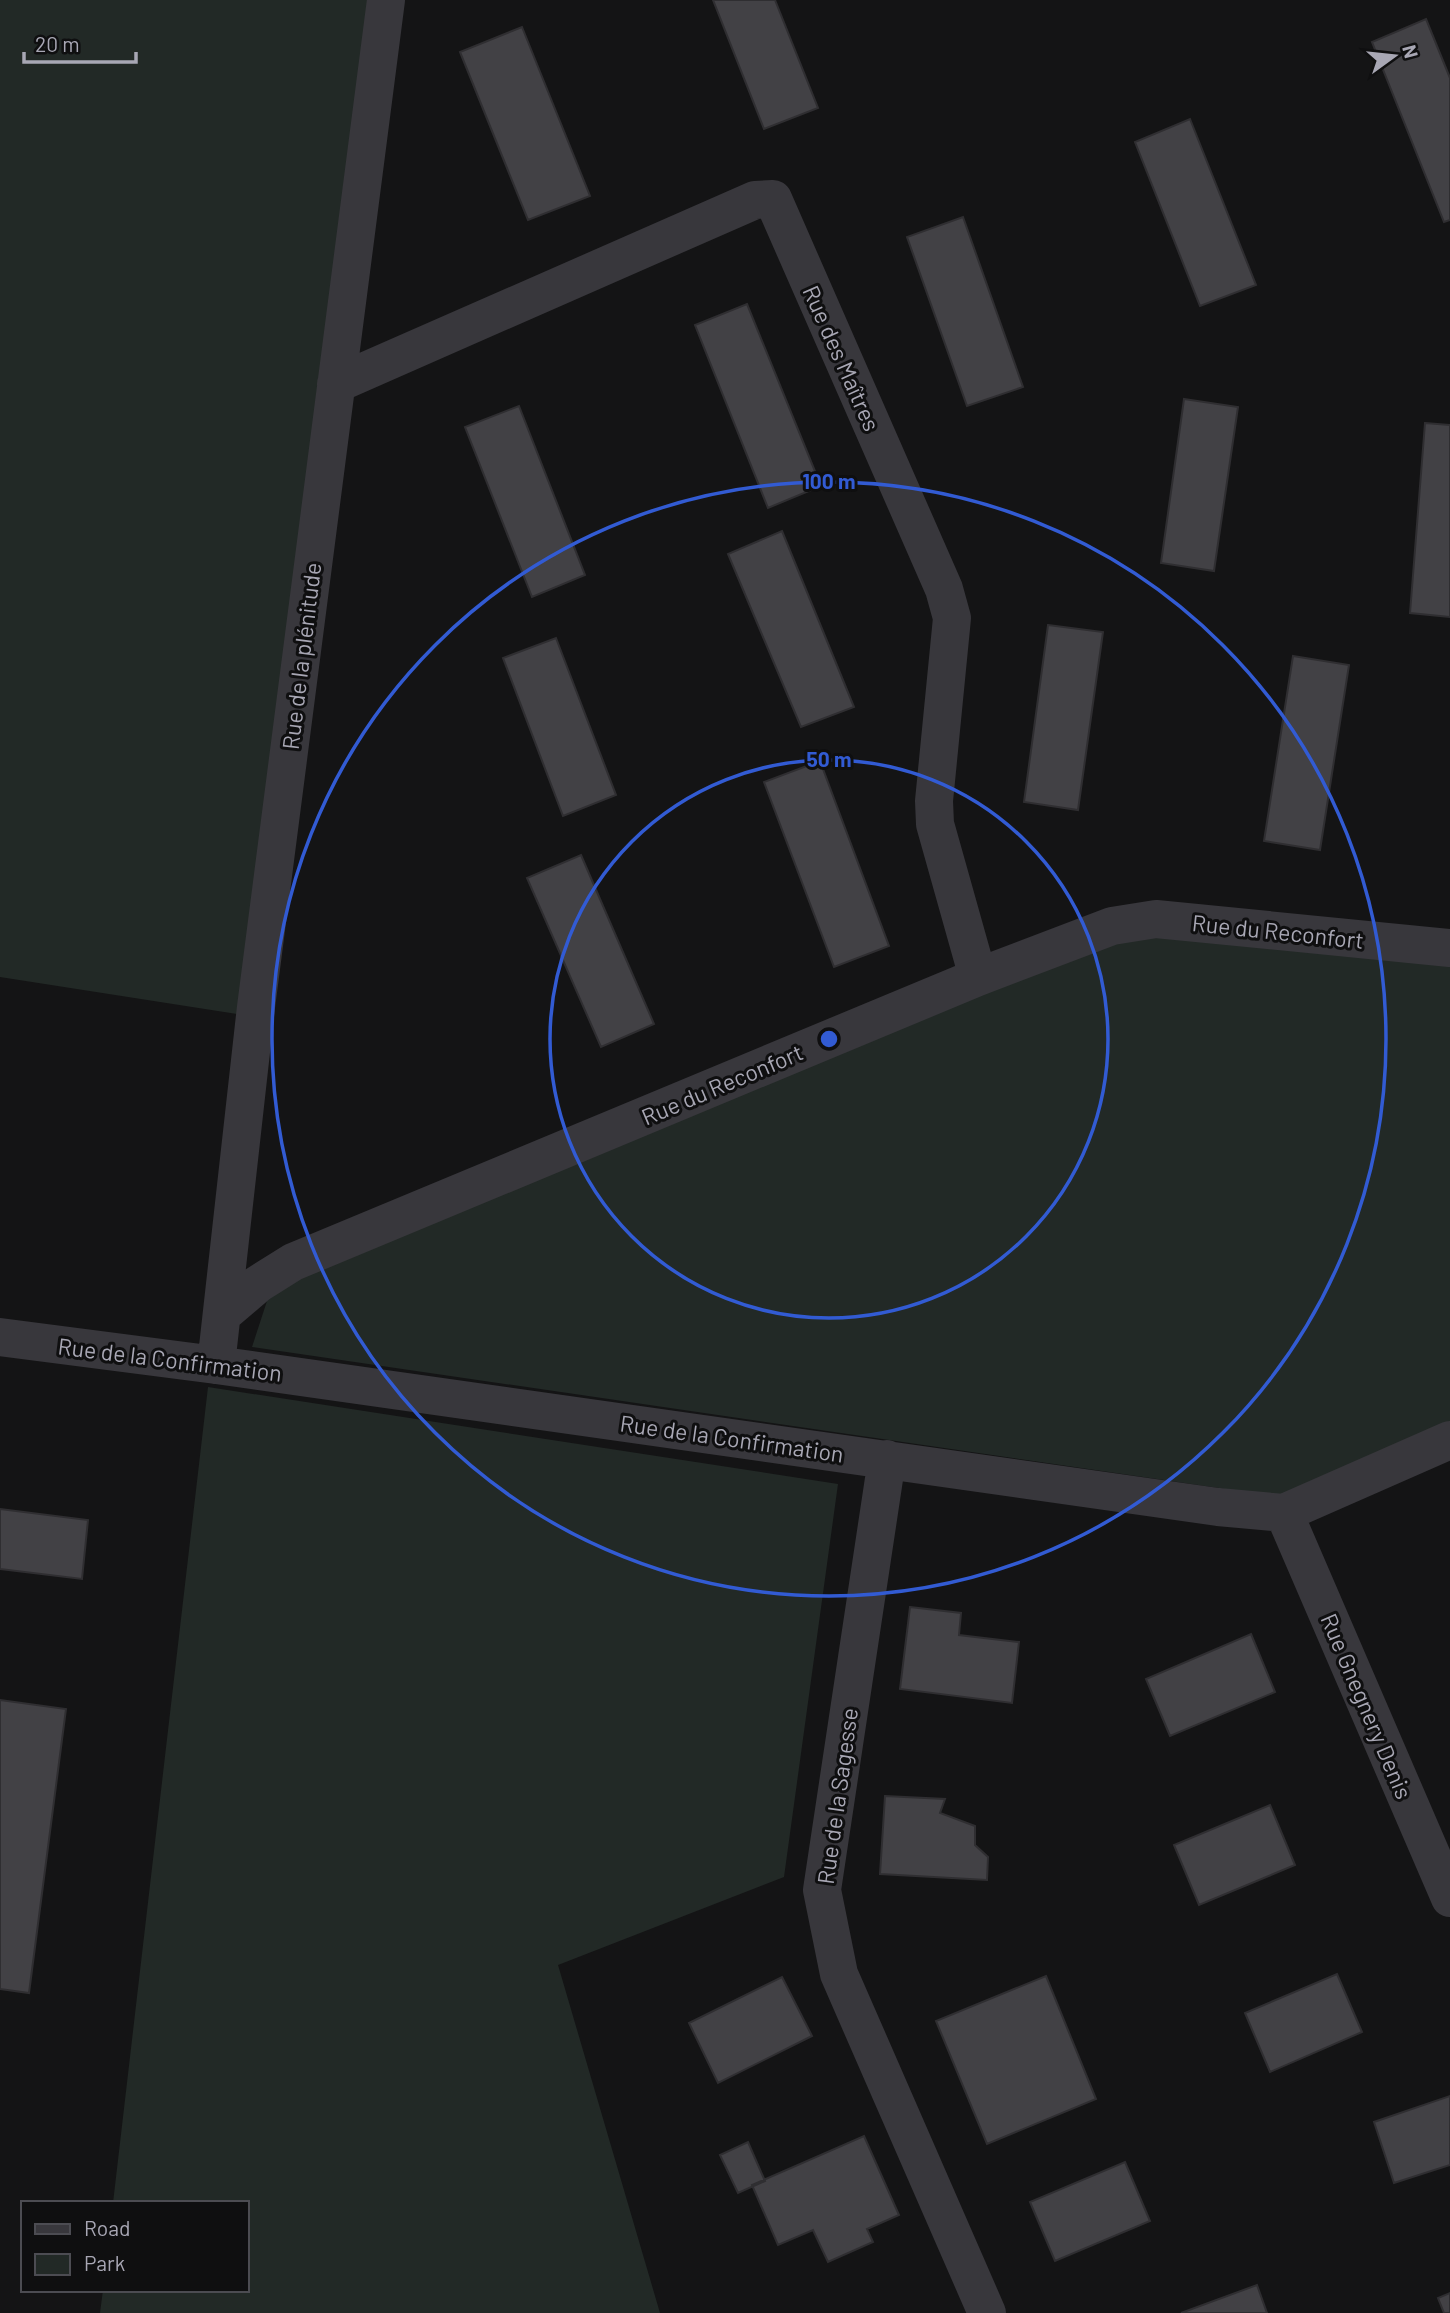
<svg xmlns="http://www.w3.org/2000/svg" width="1450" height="2313" font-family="Barlow,sans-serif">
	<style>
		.green { fill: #222926 }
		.building { fill: #424145; stroke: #2f2e31; stroke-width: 2 }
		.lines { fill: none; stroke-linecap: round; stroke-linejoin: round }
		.minor { stroke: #38373c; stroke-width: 38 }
		.ring { fill: none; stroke: #325bd3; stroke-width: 3.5 }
		.labels { text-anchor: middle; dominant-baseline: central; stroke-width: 6; stroke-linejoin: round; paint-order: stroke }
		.street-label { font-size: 23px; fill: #a8a7b4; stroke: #0f0f10 }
		.centre { fill: #325bd3; stroke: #0f0f10; stroke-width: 3.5 }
		.ring-label { font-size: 21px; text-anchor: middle; font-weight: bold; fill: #325bd3; stroke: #0f0f10; stroke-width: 6; stroke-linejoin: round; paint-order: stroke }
	</style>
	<rect width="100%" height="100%" fill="#141415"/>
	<!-- green -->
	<path class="green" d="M0,0H377L237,1014L0,977Z
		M1141,921L1450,949V1421L1280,1497L252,1347L267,1301L299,1275Z
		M208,1387L838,1484L784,1877L558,1965L660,2313H100L103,2290H247V2203H113Z"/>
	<!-- building -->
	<path class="building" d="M713,0H775L818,108L764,129Z
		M1426,19L1450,78V220L1444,222L1372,42Z
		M522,27L590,196L528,220L460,52Z
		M1190,119L1256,285L1200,306L1135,142Z
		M963,217L1023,387L967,406L907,237Z
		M747,304L821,486L768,508L695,325Z
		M1184,399L1238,407L1214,571L1161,563Z
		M519,406L585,575L532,597L465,427Z
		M1425,423L1450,425V617L1410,613Z
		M782,531L854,707L801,727L728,554Z
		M1048,625L1103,632L1078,810L1024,802Z
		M556,638L616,795L563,816L503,658Z
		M1293,656L1349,665L1320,850L1264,841Z
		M820,761L889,946L834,967L764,782Z
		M581,855L654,1024L601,1047L527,878Z
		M0,1509L88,1520L82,1579L0,1569Z
		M910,1607L961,1613L959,1635L1019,1642L1012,1703L900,1689Z
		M1251,1634L1275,1692L1170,1736L1146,1679Z
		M0,1700L66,1709L29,1993L0,1989Z
		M885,1796L945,1799L940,1813L975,1826V1845L988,1857L987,1880L880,1874Z
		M1270,1805L1295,1865L1199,1905L1174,1845Z
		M1337,1974L1362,2032L1270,2072L1245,2013Z
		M1046,1976L1096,2099L987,2144L936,2021Z
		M782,1977L812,2036L718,2083L689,2023Z
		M1450,2096V2165L1394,2183L1374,2122Z
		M864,2136L899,2215L867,2229L873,2242L828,2262L813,2230L778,2245L752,2185Z
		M748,2142L765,2181L738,2193L720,2155Z
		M1125,2162L1150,2221L1055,2261L1030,2202Z
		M1257,2285L1267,2313H1181Z
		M1450,2293V2313H1444L1438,2298Z"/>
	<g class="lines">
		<!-- minor -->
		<path class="minor" d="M336,384L755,200L773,199L944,589L952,618L934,801L935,824L978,977
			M224,1313L258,1284L293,1262L978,977L1112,926L1156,919L1450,948
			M0,1337L216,1365L1218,1507L1284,1513L1450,1440
			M216,1365L256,1007L386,0
			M887,1459L822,1890L839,1974L987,2313
			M1284,1513L1450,1898"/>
	</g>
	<!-- distance rings -->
	<g class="ring">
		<circle cx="829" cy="1039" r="279"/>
		<circle cx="829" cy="1039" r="557"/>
	</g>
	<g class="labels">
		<!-- street labels -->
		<g class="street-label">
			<text transform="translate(842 358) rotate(66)">Rue des Maîtres</text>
			<text transform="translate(301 656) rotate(-83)">Rue de la plénitude</text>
			<text transform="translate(1278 931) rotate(6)">Rue du Reconfort</text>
			<text transform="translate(722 1084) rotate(-23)">Rue du Reconfort</text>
			<text transform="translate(170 1359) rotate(7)">Rue de la Confirmation</text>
			<text transform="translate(732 1438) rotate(8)">Rue de la Confirmation</text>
			<text transform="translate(1367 1706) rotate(67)">Rue Gnegnery Denis</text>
			<text transform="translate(837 1796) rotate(-82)">Rue de la Sagesse</text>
		</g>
	</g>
	<circle cx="829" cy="1039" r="10" class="centre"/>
	<g class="ring-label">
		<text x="829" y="489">100 m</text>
		<text x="829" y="767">50 m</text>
	</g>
	<!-- legend -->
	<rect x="21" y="2201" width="228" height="91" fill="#0f0f10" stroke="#4c4c52" stroke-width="2"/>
	<rect x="35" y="2224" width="35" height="10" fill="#38373c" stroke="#4c4c52" stroke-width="2"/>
	<text x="84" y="2236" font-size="21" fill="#a8a7b4">Road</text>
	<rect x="35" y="2254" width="35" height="21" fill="#222926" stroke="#4c4c52" stroke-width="2"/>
	<text x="84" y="2271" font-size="21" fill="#a8a7b4">Park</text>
	<!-- north arrow -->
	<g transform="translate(1394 56) rotate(75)" stroke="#0f0f10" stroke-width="5" paint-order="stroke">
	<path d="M0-5L12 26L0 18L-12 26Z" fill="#a8a7b4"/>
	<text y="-10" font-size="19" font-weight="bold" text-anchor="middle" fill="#a8a7b4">N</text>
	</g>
	<!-- scale -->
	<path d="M24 52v10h112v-10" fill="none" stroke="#a8a7b4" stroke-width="3.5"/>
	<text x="35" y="52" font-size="21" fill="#a8a7b4" stroke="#0f0f10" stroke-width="5" paint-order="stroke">20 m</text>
</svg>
